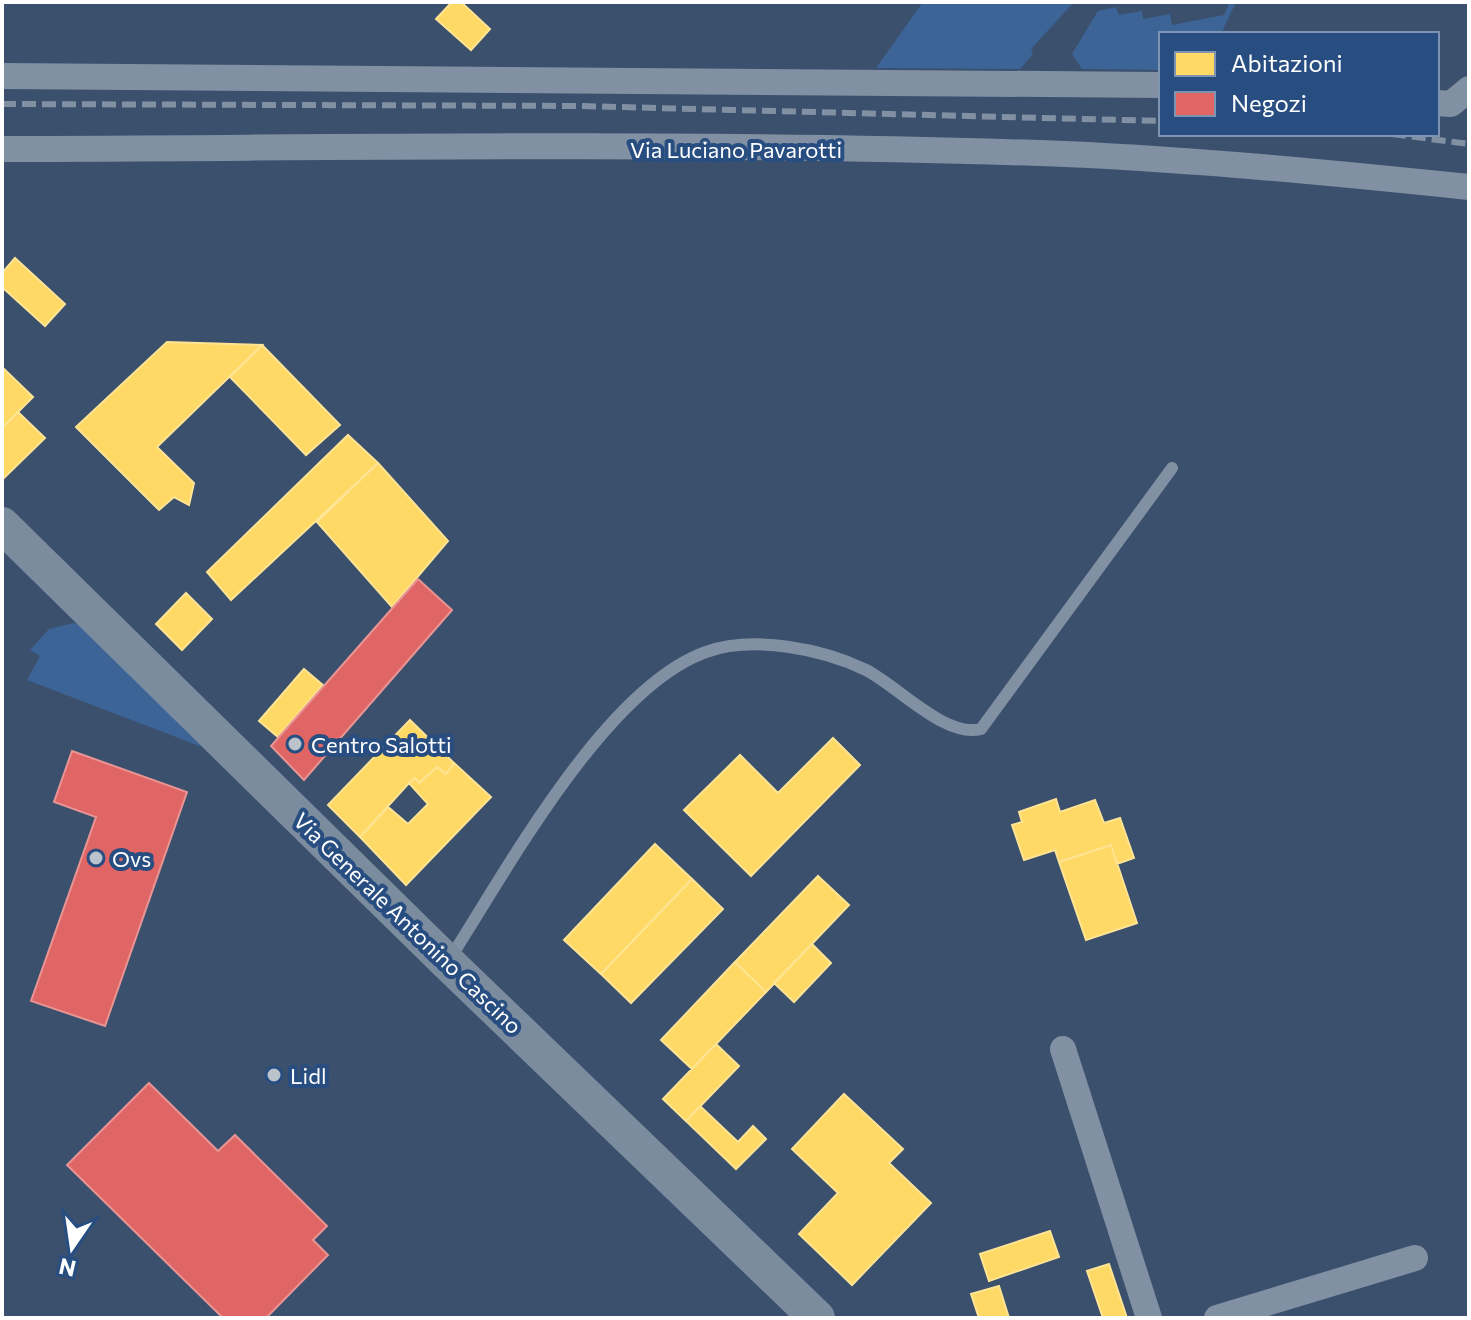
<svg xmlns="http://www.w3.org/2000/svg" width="1471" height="1320" font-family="Commissioner,sans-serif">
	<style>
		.green { fill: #3c6497 }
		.homes { fill: #ffd966; stroke: #ffe494; stroke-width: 2 }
		.shops { fill: #e06666; stroke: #e99494; stroke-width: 2 }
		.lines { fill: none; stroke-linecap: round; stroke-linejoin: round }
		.lane { stroke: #8190a3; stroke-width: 12 }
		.street { stroke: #8190a3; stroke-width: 26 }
		.secondary { stroke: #7c8c9f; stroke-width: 36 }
		.rail { stroke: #8290a3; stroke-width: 6; stroke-dasharray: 14 6; stroke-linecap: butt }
		.poi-dot { fill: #bac2cc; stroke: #274d81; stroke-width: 3 }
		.labels { text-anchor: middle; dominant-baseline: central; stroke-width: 8; stroke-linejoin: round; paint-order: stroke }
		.street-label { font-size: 22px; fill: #fff; stroke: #274d81 }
		.poi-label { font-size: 22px; fill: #fff; stroke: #274d81; text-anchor: start }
	</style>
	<rect width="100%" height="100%" fill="#3b506d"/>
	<!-- green -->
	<path class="green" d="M923,2H1074L1031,49L1033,54L1020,69L876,68Z
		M1230,2H1236L1221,34H1161V70L1082,69L1072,54L1098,11L1116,7L1119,15L1142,11L1143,19L1170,14L1172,25L1224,15Z
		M74,623L90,631L202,747L27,680L40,656L30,650L49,629Z"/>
	<!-- homes -->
	<path class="homes" d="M452,2H461L490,29L471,50L436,19Z
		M15,258L65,304L45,326L2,287V273Z
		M167,342L262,345L157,447L194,483L189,505L174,497L159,510L76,427Z
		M262,345L340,425L306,455L230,377Z
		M2,367L33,397L2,428Z
		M18,412L45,438L2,480V428Z
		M348,435L378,463L231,600L207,572Z
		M378,463L448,541L392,607L317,522Z
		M186,593L212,619L182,650L156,624Z
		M304,669L323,685L278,737L259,721Z
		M410,720L454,763L446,774L437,767L419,783L415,778L409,783L360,837L328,805Z
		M833,738L860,765L751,876L684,810L740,755L778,793Z
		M454,763L491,797L406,885L360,837L388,807L408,824L428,804L409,783L415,778L419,783L437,767L446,774Z
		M1056,799L1060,812L1095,800L1104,823L1120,818L1134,858L1117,864L1111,845L1059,862L1055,850L1024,860L1012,825L1022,822L1019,812Z
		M655,844L692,879L601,974L564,940Z
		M1111,845L1137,923L1086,940L1059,862Z
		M818,876L849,905L766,992L735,962Z
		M692,879L723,909L631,1003L601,974Z
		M812,944L831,963L794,1002L774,983Z
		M735,962L766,992L692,1069L661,1040Z
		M716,1044L739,1066L686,1121L663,1099Z
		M844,1094L903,1149L889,1163L931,1203L852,1285L799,1234L838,1193L792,1149Z
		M700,1106L738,1142L753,1126L766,1139L736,1169L686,1121Z
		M1050,1231L1059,1257L989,1281L980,1254Z
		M1109,1264L1127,1318H1103L1087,1271Z
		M999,1286L1009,1318H979L971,1294Z"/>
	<!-- shops -->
	<path class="shops" d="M418,579L452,610L304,780L271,746Z
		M72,751L187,792L105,1026L31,1001L96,817L54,802Z
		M149,1083L218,1151L235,1135L327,1226L313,1240L328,1255L266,1318H223L67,1165Z"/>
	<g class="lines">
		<!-- lane -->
		<path class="lane" d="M449,960C507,870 605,688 706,652C753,635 823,649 866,670C899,687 945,738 981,729L1172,468"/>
		<!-- street -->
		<path class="street" d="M2,76L1161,85
			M1437,103L1451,104L1469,89
			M2,149C356,148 711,141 1065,154C1200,160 1334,173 1469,187
			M1063,1049L1149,1318
			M1217,1318L1415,1258"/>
		<!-- secondary -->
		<path class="secondary" d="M2,525L447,962L817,1318"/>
		<!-- rail -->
		<path class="rail" d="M2,104L579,106L1161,121
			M1392,134L1469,144"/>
	</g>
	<!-- markers -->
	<g class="poi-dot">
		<circle cx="295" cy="744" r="8"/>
		<circle cx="96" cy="858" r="8"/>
		<circle cx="274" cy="1075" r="8"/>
	</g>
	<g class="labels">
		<!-- street labels -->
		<g class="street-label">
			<text x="736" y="149">Via Luciano Pavarotti</text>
			<text transform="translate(408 923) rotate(44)">Via Generale Antonino Cascino</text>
		</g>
		<!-- poi labels -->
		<g class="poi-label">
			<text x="311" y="744">Centro Salotti</text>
			<text x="112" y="858">Ovs</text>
			<text x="290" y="1075">Lidl</text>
		</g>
	</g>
	<!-- border -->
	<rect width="1471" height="1320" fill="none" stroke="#ffffff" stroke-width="8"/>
	<!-- legend -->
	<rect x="1159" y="32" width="280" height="104" fill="#274d81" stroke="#7d94b3" stroke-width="2"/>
	<rect x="1175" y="52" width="40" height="24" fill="#ffd966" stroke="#7d94b3" stroke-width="2"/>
	<text x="1231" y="72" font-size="24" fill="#ffffff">Abitazioni</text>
	<rect x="1175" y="92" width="40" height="24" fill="#e06666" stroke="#7d94b3" stroke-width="2"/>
	<text x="1231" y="112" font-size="24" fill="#ffffff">Negozi</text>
	<!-- north arrow -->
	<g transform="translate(72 1248) rotate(193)" stroke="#274d81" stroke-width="6" paint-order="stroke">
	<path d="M0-6L14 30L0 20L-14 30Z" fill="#ffffff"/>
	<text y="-12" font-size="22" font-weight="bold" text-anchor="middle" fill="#ffffff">N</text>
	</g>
</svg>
